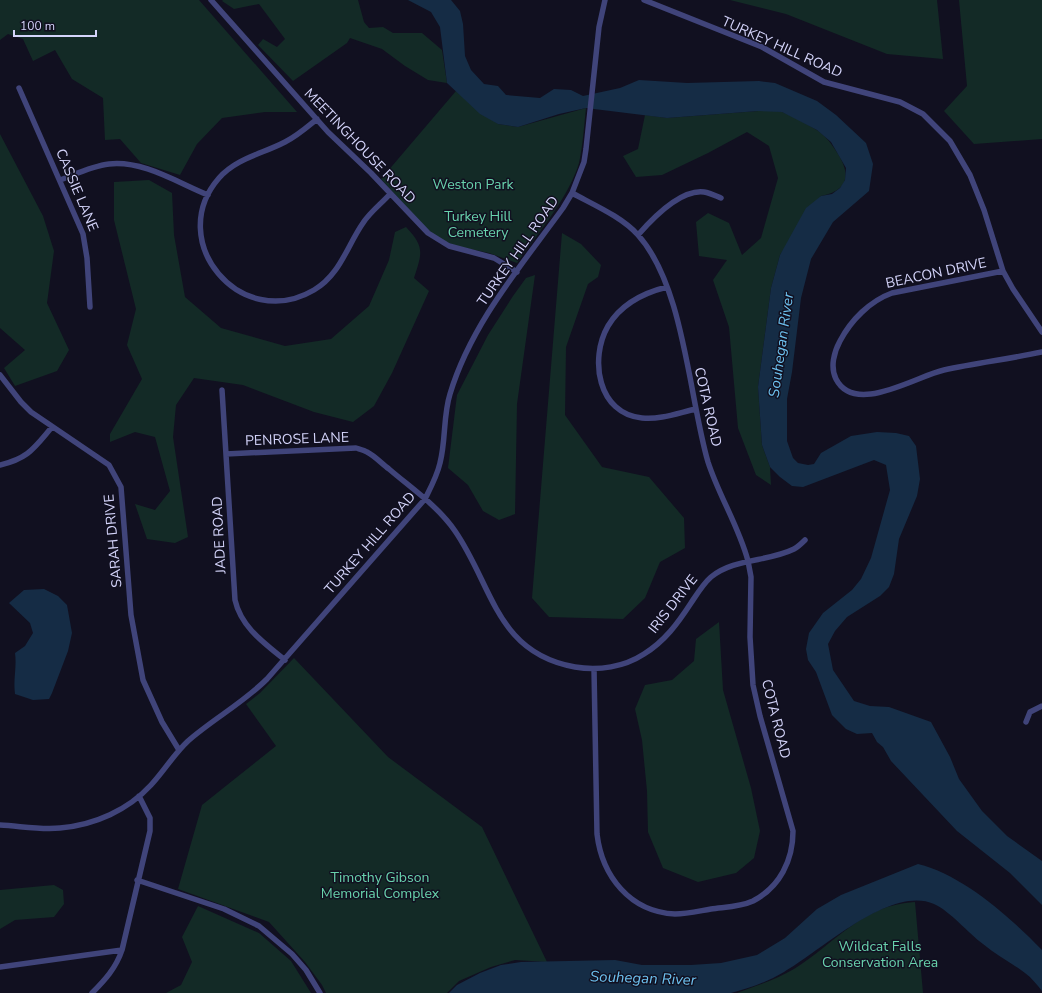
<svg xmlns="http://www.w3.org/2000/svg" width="1042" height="993" font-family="'Nunito Sans',sans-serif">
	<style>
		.green { fill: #132a26 }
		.water { fill: #152c45 }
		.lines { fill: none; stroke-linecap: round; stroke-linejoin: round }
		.minor { stroke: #40447a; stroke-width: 5.5 }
		.labels { text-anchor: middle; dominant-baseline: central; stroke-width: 3; stroke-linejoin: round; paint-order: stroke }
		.street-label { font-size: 14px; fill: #d4d4fa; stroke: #111020 }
		.park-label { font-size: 14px; fill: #68d2ac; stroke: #111020 }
		.water-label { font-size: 15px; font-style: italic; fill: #6dc1ef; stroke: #111020 }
	</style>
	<rect width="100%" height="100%" fill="#111020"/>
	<!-- green -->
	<path class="green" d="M0,0H199L297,112H265L222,118L197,144L180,175L141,163L120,139L105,140L103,98L72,79L55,50L33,61L23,39L8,34L0,40Z
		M223,0H358L364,22L369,28L383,27L393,33H422L442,50L447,83L428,80L405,66L382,49L350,38L347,43L293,81L258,45L263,39L277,47L285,39L259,4L234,9L222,1Z
		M730,0H937L943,59L887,54L786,14Z
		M959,0H1042V139L974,144L944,111L967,86Z
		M456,91L498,124L518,127L586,108C584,126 583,145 579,163C569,197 538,233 517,263L489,253L456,246L439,239L425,227L381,179Z
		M758,111C765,111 775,110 782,112C791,115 807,124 815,129C824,134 831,143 836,151C851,173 850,190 821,196L780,255L771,288L758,387L762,445L770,467L771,485L756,475L738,428L729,327L713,280L727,260L699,256L696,222L708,213L729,223L742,255L761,238L778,178L769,146L747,132L708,153L662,175L636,177L623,156L638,149L645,115L667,118Z
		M0,134L43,216L54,251L47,303L69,350L57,371L15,386L4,368L25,350L0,328Z
		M149,180L172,193L174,235L185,297L221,328L285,346L331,339L369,306L389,260L395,232L406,227C425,247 422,253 414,278L429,291L392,373L374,406L353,422L314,412L243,385L194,378L176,405L173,437L188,537L175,543L147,539L135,504L155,510L170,491L155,437L135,432L110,442V434L142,379L127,345L136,309L114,220V182Z
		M562,233L581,244L601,265L598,277L588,284L566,347L565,415L602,467L649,477L684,518L685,548L660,562L645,598L623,619L549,617L532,598Z
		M535,275L517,404L515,514L499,520L483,511L468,485L448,468L457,395L488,335L513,296L526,278Z
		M719,622L723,690L751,788L760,831L754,858L736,873L698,882L663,868L648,832L647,791L642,740L635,709L645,685L672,680L694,661L696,639Z
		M294,658L388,757L482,827L547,962L515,960L491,967L459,981L447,993H326L322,985L305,962L269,922L178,889L202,805L276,746L246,704L260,693Z
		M54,885L63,890L64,904L54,917L15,920L0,929V890Z
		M915,902L923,993H737C756,986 777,979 794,969C836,943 861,905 915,902Z
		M198,906L259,933L291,961L311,993H166L181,985L192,962L182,937Z"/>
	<!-- water -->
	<path class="water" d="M394,0H451L460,11L463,24L465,56L471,70L484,84L498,86L506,95L540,98L554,89L571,90L583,96L620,88L639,80L687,83L759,81L775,83L817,101L836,115L866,143L873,164L869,191L833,222L811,259L801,298L792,372L787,399V441L793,458L798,463L808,465L814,464L821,453L851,436L877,432L896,433L909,436L916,446L920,479L917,496L899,539L894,574L889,587L880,596L847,617L835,631L828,644L833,670L854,701L870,706L889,707L931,722L950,757L959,779L982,811L1007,836L1042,861V905L1010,873L957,831L891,761L883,747L877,742L872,733L857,734L846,729L832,715L816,672L808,660L806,649L809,633L823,613L852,590L861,579L871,558L890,490L886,465L874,460L803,487L792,486L780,477L770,467L762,445L758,387L771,288L780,255L806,208L821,196L832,194L840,188L845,180L846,168L831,142L817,130L782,112L758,111L667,118L586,108L559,114L518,127L498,124L480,114L447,83L440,27L431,12L408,0Z
		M44,589L58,596L67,605L72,633L68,651L52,693L49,699L33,700L15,694C13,679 17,667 15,653L25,646L33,633L30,623L9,603L24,590Z
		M918,864C963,875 1010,917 1042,950V991C1037,985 1032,978 1025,973C1012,963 996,955 983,944C968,933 950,911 934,904C890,885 821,951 784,972C767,982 750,988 731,993H449L457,985L480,973L501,965L521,962L615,960L642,965H691L721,963L757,955L785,938L817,909L841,895Z"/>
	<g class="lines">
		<!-- minor -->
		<path class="minor" d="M211,0L328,132L371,173L428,233L449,246L494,258L517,272
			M644,0L762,47L824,82L900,102L923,114L950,141L970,175L984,210L1003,271L1013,289L1042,332
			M19,88L83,234L87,258L90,307
			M317,119C306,128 297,136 285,142C262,154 237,158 219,178C164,241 241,333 314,290C340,275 347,246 363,223C370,212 381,204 390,194
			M60,180C76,174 92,166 109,164C143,160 178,183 208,195
			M572,193C594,205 622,217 638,235C684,286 689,397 708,462C719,496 739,527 748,561L751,577L750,637L753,685L760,716L793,831C793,860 780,887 753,901C740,907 725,907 711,909C699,911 687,914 675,914C630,912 602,876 597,834L594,669
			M638,235C652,219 680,189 704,192C710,193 716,196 721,198
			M1003,271L892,293C870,301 851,320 840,341C834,352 830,367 836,379C855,416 916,376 944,370C976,363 1009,359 1042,352
			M667,287C643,293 621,304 608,326C589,359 598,414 642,418C660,420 678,413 696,409
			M0,375L21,402L31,412L109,465L121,487L131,615L143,680L162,722L179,750
			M222,390L235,600C241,627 264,643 285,660
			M226,454L356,448C359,449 364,450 367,452C375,456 382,464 389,469C411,488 438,506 455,531C493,586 496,653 575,667C599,671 624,667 644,654C665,641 678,623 691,603C697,594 703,584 711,577C734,558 768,562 794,549C798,547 802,543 805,540
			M0,465C29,458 34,448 52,427
			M1026,722L1030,712L1042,706
			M0,825C20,826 40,830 60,828C95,825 128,810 151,785C164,771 174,754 188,741C213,719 243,703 267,679L425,499C431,487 437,476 440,463C446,440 443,416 450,394C471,324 521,266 563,208L572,193L584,162L586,149L599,27L605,0
			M137,880L224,909L259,926L292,954L306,970L320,993
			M0,967L122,950
			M92,993C105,980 116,968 122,950L150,831V818L139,796"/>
	</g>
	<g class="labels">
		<!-- street labels -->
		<g class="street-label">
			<text transform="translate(782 47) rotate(24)">TURKEY HILL ROAD</text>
			<text transform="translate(360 146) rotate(46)">MEETINGHOUSE ROAD</text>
			<text transform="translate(77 190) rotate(67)">CASSIE LANE</text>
			<text transform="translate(518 251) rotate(-55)">TURKEY HILL ROAD</text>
			<text transform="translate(936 273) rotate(-12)">BEACON DRIVE</text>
			<text transform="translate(708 407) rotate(77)">COTA ROAD</text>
			<text transform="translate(297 439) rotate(-2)">PENROSE LANE</text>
			<text transform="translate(219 535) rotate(-93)">JADE ROAD</text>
			<text transform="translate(113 541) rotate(-95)">SARAH DRIVE</text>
			<text transform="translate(370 543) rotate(-49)">TURKEY HILL ROAD</text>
			<text transform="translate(673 604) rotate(-52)">IRIS DRIVE</text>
			<text transform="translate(776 719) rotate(76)">COTA ROAD</text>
		</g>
		<!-- park labels -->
		<g class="park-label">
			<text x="473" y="184">Weston Park</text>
			<text x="478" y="216">Turkey Hill<tspan x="478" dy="16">Cemetery</tspan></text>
			<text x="380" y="877">Timothy Gibson<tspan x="380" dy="16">Memorial Complex</tspan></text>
			<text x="880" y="946">Wildcat Falls<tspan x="880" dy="16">Conservation Area</tspan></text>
		</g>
		<!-- water labels -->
		<g class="water-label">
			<text transform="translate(781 345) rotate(-82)">Souhegan River</text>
			<text transform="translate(643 978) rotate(2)">Souhegan River</text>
		</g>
	</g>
	<!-- scale -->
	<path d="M14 30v6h82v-6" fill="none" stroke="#d4d4fa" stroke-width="2"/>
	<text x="20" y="30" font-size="12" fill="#d4d4fa" stroke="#111020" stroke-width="3" paint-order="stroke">100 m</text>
</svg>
